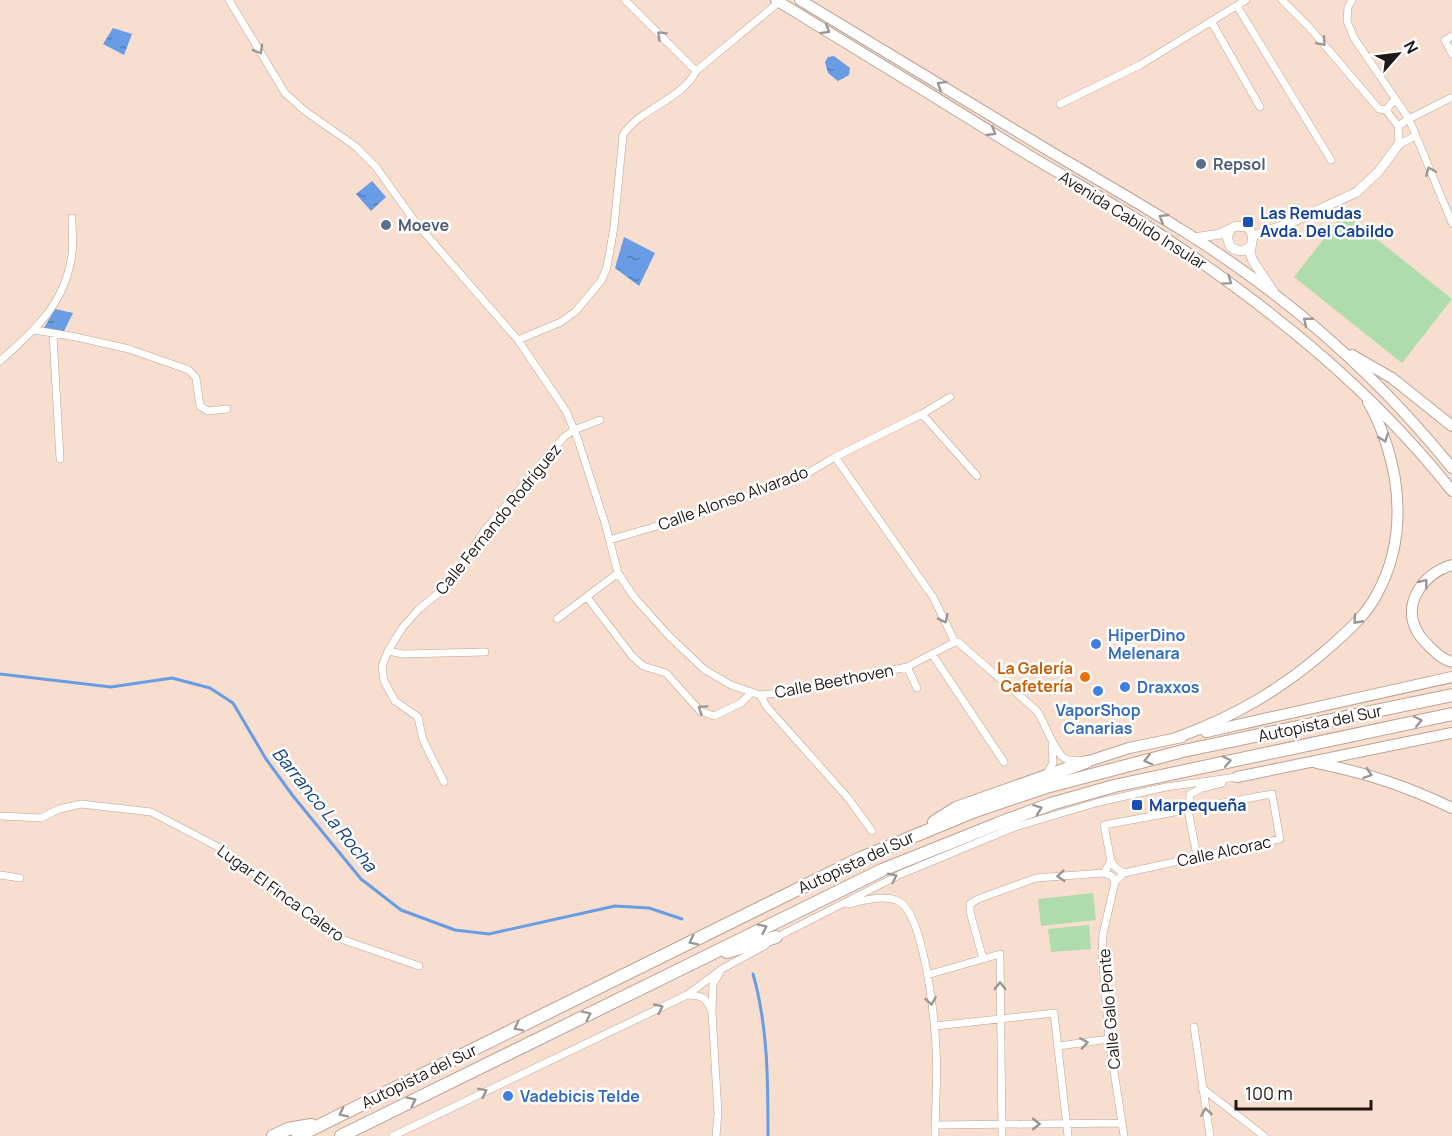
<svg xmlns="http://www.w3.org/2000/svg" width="1452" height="1136" font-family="Manrope,sans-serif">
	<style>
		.pitch { fill: #afdcad }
		.water { fill: url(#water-ripples) }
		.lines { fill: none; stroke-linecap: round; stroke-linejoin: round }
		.stream { stroke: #689ce4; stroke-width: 3 }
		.minor-casing { stroke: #bba495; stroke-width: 8 }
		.tertiary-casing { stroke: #bba495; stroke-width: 10 }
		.primary-casing { stroke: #bba495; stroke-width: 12 }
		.motorway-casing { stroke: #bba495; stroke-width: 14 }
		.minor { stroke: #fff; stroke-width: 7 }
		.tertiary { stroke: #fff; stroke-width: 9 }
		.primary { stroke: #fff; stroke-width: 10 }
		.motorway { stroke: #fff; stroke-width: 12 }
		.oneway { stroke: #9b9795 }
		.service-dot { fill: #5c6f8a; stroke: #fff; stroke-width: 2 }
		.transit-dot { fill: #1a4fb4; stroke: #fff; stroke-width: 2 }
		.shop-dot { fill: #3f7fe0; stroke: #fff; stroke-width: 2 }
		.food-dot { fill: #e8710a; stroke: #fff; stroke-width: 2 }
		.labels { text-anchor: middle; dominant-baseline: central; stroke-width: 5; stroke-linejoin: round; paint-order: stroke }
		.service-label { font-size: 16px; font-weight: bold; fill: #4e5e75; stroke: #fff; text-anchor: start }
		.transit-label { font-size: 16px; font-weight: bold; fill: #164399; stroke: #fff; text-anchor: start }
		.street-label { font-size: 16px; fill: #211813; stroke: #fff }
		.shop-label { font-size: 16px; font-weight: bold; fill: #366cbe; stroke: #fff; text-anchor: start }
		.food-label { font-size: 16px; font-weight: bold; fill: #c56008; stroke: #fff; text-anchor: end }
		.water-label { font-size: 18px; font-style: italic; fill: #0f4283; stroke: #fff }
	</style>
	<defs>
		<pattern id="water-ripples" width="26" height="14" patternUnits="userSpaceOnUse" patternTransform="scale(1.5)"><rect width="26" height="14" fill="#689ce4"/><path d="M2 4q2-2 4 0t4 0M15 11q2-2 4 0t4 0" fill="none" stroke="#557eb8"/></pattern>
	</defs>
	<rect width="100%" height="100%" fill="#f7dece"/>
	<!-- pitch -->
	<path class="pitch" d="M1344,213L1452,299L1402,363L1294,277Z
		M1093,893L1096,920L1041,926L1038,899Z
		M1089,925L1091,949L1051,952L1048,929Z"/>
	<!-- water -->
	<path class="water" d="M113,28L132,34L124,55L103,44Z
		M834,56L850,68L849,75L838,81L828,73L825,62L828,57Z
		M372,181L386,197L371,211L356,194Z
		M624,237L655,253L639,286L615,268Z
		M55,309L73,313L64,331L44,328Z"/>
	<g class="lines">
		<!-- stream -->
		<path class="stream" d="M0,674L111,687L172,678L210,688L233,703L266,759L293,796L361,879L401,910L455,930L489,934L615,906L649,908L682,919
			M753,974C768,1026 768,1082 768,1136"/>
		<defs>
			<path id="minor" d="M229,0L285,93L305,111L355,146L376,167L416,223L518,340L566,411L577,437L605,523L618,573L634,597L669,636L705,670L731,685L760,695L767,707L848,798L872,831
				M625,0L696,71
				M1282,0L1309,27L1379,109L1386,110L1395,99
				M1352,0L1348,7L1347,21L1354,38L1409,119L1452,223
				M1237,6L1331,160
				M1211,21L1260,107
				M1452,36L1445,40L1452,54
				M1060,104L1140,65L1246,0
				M1386,110L1398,126L1399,144L1416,136
				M1398,126L1409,119L1452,97
				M35,330L76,337L129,349L189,370L196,378L200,406L208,411L227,409
				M53,335L60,459
				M518,340L561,322L575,312L601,281L607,267L614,227L623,135C640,108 682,100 696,71L779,2
				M0,361C33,332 63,306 71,260C74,247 72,232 72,218
				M922,414L977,476
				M835,457L933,597L955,642H958L1037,711C1045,722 1055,755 1066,759C1070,761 1077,760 1081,761
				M609,540L702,513L801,477L835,457L922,414L950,397
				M587,597L632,656L643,666L666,673L700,711L714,716L741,703L751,693
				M557,619L618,573
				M388,651L403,654L485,652
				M932,654L1004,762
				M907,667L917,688
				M760,695L778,693L907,667L955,642
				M1046,775L1053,763L1052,746
				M444,782L423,740L418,717L395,701L384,681L382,666L388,651L402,628L419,609L446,587L485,530L564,437L574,430L600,420
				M0,816L41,818L59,809L81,804L151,812L222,849L341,939L419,966
				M1197,856L1189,815L1190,794L1202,788L1222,783
				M1111,861L1115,867L1124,873
				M1104,873L1111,861L1104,825L1272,794L1280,839L1124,873L1115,882L1103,934L1102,953L1109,1039L1124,1136
				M0,875L20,878
				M848,904C863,901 883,894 898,901C924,913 935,1020 936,1049C938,1078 935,1107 935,1136
				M775,938L901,874L1015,827L1099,802L1166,787L1237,777
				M983,959L970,912V904L978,899L1036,878L1104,873L1112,876L1115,882
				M927,975L1000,954L1002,1136
				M687,995L722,969L766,945
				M935,1026L1054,1013L1068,1136
				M1194,1027L1210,1136
				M1059,1046L1109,1039
				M1202,1088L1264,1136
				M935,1125L1122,1123
				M393,1136L687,995C702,995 707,998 712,1012
				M716,1136L718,1113L712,1012L713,984L719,974"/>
			<path id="tertiary" d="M1231,229L1227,237L1230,246C1237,252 1243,252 1250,247
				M1253,236L1290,223L1357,192L1379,171L1399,144
				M1194,238L1220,234L1236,226L1248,227L1253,236L1250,253L1253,261L1273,291"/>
			<path id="primary" d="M776,0C862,52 949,106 1035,159C1079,185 1125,210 1167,239C1273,310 1372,390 1452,491
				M800,0C885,52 971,103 1056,155C1099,180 1142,205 1185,232C1286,295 1377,375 1452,468
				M1352,355L1392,378L1452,426
				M1452,565C1425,572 1401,603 1417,631C1420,638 1427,644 1432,649C1438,655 1444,660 1452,662
				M1206,732L1452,677
				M1176,738C1236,716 1284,688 1332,645C1348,631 1367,614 1377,594C1397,558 1401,519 1395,479C1390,452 1382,426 1368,402
				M1086,762L1129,748L1182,737
				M1317,763C1367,773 1406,786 1452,808
				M1237,777L1452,733"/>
			<path id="motorway" d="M934,822L956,808L1086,762
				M727,952L776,937
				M273,1136L288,1129L311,1125
				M298,1136L861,858L975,811L1046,787L1183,751L1452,695
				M341,1136L882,870L997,824L1051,804L1114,786L1452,714"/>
		</defs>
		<!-- minor casing -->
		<use href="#minor" class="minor-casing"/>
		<!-- tertiary casing -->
		<use href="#tertiary" class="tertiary-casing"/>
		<!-- primary casing -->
		<use href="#primary" class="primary-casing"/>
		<!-- motorway casing -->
		<use href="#motorway" class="motorway-casing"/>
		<!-- minor -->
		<use href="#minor" class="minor"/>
		<!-- tertiary -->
		<use href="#tertiary" class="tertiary"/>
		<!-- primary -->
		<use href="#primary" class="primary"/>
		<!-- motorway -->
		<use href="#motorway" class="motorway"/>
	</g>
	<!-- one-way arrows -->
	<defs><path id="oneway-chevron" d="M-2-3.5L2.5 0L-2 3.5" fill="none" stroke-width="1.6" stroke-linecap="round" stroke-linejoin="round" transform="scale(1.5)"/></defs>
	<g class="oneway">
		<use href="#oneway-chevron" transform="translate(826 30) rotate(31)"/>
		<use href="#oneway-chevron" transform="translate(661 35) rotate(-135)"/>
		<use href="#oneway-chevron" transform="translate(1322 42) rotate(49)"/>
		<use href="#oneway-chevron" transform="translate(259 50) rotate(60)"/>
		<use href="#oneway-chevron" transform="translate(941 85) rotate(-149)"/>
		<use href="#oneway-chevron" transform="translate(992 132) rotate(31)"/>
		<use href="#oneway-chevron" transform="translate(1430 171) rotate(-113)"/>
		<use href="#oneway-chevron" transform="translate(1163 218) rotate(-149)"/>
		<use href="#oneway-chevron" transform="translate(1228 281) rotate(35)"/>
		<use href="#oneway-chevron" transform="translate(1307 321) rotate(-141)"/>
		<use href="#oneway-chevron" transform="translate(1384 438) rotate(70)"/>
		<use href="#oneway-chevron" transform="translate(1424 583) rotate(-51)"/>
		<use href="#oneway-chevron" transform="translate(944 619) rotate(64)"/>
		<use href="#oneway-chevron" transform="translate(1357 620) rotate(132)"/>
		<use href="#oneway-chevron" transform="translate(702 709) rotate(-146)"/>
		<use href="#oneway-chevron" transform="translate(1418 721) rotate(-12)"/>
		<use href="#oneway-chevron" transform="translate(1148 760) rotate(166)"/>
		<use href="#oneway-chevron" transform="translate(1227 761) rotate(-12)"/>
		<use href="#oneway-chevron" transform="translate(1368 774) rotate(19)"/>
		<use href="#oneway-chevron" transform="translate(1038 809) rotate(-20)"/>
		<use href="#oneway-chevron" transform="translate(1061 876) rotate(175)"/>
		<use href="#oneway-chevron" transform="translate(893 877) rotate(-26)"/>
		<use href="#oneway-chevron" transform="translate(763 928) rotate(-26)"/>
		<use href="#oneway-chevron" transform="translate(693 941) rotate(154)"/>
		<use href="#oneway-chevron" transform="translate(1000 986) rotate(-90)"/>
		<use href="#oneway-chevron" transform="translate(931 1001) rotate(81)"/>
		<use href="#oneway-chevron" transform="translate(659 1008) rotate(-25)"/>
		<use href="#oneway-chevron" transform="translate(587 1015) rotate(-26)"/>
		<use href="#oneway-chevron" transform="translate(518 1027) rotate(154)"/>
		<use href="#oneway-chevron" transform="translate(1084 1043) rotate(-9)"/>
		<use href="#oneway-chevron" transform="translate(483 1092) rotate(-26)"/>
		<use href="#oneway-chevron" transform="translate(412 1101) rotate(-26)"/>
		<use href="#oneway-chevron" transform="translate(1206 1112) rotate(-99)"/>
		<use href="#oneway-chevron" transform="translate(343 1113) rotate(154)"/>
		<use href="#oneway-chevron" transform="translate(1036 1124)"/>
	</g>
	<!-- markers -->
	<g class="service-dot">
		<circle cx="1201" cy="164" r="6"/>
		<circle cx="386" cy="225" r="6"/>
	</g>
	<g class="transit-dot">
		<rect x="1242" y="216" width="12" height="12" rx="3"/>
		<rect x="1131" y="799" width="12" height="12" rx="3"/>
	</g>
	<g class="shop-dot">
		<circle cx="1096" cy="644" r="6"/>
		<circle cx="1125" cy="687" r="6"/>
		<circle cx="1098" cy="691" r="6"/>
		<circle cx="508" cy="1096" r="6"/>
	</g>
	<circle class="food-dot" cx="1085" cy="677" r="6"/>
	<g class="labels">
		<!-- service labels -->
		<g class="service-label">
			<text x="1213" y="164">Repsol</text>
			<text x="398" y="225">Moeve</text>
		</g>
		<!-- transit labels -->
		<g class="transit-label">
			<text x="1260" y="213">Las Remudas<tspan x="1260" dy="18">Avda. Del Cabildo</tspan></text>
			<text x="1149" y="805">Marpequeña</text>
		</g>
		<!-- street labels -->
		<g class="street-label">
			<text transform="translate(1133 220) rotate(32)">Avenida Cabildo Insular</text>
			<text transform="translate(733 498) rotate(-20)">Calle Alonso Alvarado</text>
			<text transform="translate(498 519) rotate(-51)">Calle Fernando Rodríguez</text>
			<text transform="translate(834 681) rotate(-11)">Calle Beethoven</text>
			<text transform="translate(1320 723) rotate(-12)">Autopista del Sur</text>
			<text transform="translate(1224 851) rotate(-12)">Calle Alcorac</text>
			<text transform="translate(856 862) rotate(-25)">Autopista del Sur</text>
			<text transform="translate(281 893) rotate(36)">Lugar El Finca Calero</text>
			<text transform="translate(1109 1009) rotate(-95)">Calle Galo Ponte</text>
			<text transform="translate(419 1076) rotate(-26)">Autopista del Sur</text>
		</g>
		<!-- shop labels -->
		<g class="shop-label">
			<text x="1108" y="635">HiperDino<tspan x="1108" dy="18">Melenara</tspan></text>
			<text x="1137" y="687">Draxxos</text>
			<text x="1098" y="710" text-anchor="middle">VaporShop<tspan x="1098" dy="18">Canarias</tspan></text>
			<text x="520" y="1096">Vadebicis Telde</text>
		</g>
		<!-- food labels -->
		<g class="food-label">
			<text x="1073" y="668">La Galería<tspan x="1073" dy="18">Cafetería</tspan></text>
		</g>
		<!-- water labels -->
		<g class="water-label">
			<text transform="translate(325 809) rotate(51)">Barranco La Rocha</text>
		</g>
	</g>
	<!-- north arrow -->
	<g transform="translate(1398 54) rotate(62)" stroke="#ffffff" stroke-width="4.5" paint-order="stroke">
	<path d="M0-4.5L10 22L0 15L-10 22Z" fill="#211813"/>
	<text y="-9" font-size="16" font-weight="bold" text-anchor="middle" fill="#211813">N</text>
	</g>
	<!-- scale -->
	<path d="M1236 1100v9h135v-9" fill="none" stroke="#211813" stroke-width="3"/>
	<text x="1245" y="1100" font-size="18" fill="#211813" stroke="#ffffff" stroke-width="4.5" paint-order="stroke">100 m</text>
</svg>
